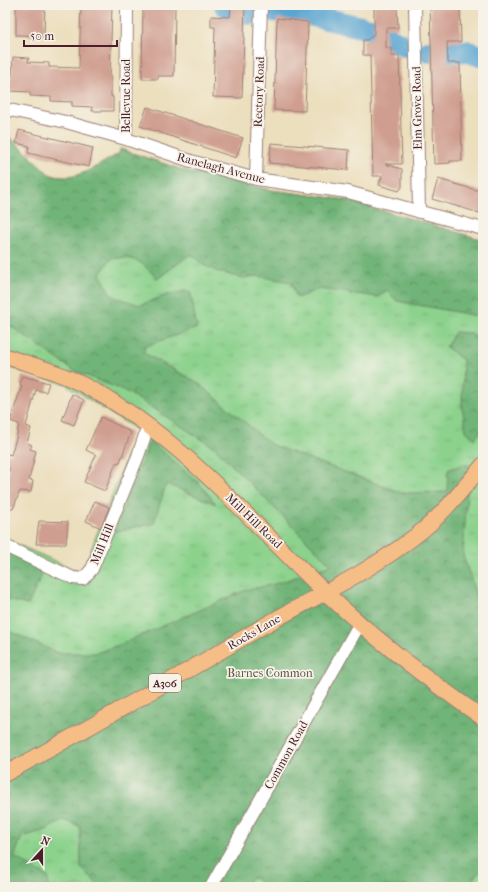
<svg xmlns="http://www.w3.org/2000/svg" width="488" height="892" font-family="'IM FELL French Canon',serif">
	<style>
		.grass { fill: url(#grass-tufts); stroke: #6b785c }
		.forest { fill: url(#forest-crowns); stroke: #5e6a52 }
		.lines { fill: none; stroke-linecap: round; stroke-linejoin: round }
		.river { stroke: #5aa5d2; stroke-width: 22 }
		.building { fill: #cf9e90 }
		.minor-casing { stroke: #9b7f74; stroke-width: 14 }
		.major-casing { stroke: #9b7f74; stroke-width: 17 }
		.minor { stroke: #fff; stroke-width: 12 }
		.major { stroke: #f6be87; stroke-width: 15 }
		.labels { text-anchor: middle; dominant-baseline: central; stroke-width: 3.5; stroke-linejoin: round; paint-order: stroke }
		.shield { fill: #f7f3e8; stroke: #7e5f64; stroke-width: 1 }
		.shield-label { font-size: 11px; font-weight: bold; fill: #4a1f2b }
		.street-label { font-size: 12px; fill: #4a1f2b; stroke: #f7f3e8 }
		.park-label { font-size: 12px; fill: #5e5548; stroke: #f7f3e8 }
	</style>
	<defs>
		<pattern id="grass-tufts" width="24" height="20" patternUnits="userSpaceOnUse"><rect width="24" height="20" fill="#8cd28d"/><path d="M3 7l-1-3M5 7V3M7 7l1-3M15 17l-1-3M17 17v-4M19 17l1-3" fill="none" stroke="#7ab47a"/></pattern>
		<pattern id="forest-crowns" width="20" height="18" patternUnits="userSpaceOnUse"><rect width="20" height="18" fill="#71b478"/><path d="M2 6a3 3 0 1 1 6 0M12 15a3 3 0 1 1 6 0" fill="none" stroke="#5f9263"/></pattern>
	</defs>
	<rect width="100%" height="100%" fill="#f7f3e8"/>
	<filter id="ink" filterUnits="userSpaceOnUse"><feTurbulence type="fractalNoise" baseFrequency=".025" numOctaves="2"/><feDisplacementMap in="SourceGraphic" scale="8" xChannelSelector="R" yChannelSelector="G"/><feConvolveMatrix kernelMatrix="1 2 1 2 8 2 1 2 1" color-interpolation-filters="sRGB"/></filter>
	<filter id="wash" filterUnits="userSpaceOnUse"><feTurbulence type="fractalNoise" baseFrequency=".012" numOctaves="4" result="noise"/><feDisplacementMap in="SourceGraphic" scale="16" xChannelSelector="R" yChannelSelector="G"/><feGaussianBlur stdDeviation="0.9" result="paint"/><feColorMatrix in="noise" values="0 0 0 0 0 0 0 0 0 0 0 0 0 0 0 0 0 1.4 0 .05"/><feComposite in="paint" operator="in"/></filter>
	<g filter="url(#wash)">
		<rect width="100%" height="100%" fill="#ecdfbe"/>
		<!-- grass -->
		<path class="grass" d="M5,133L49,174C74,185 97,165 119,154L120,149L189,172L271,190L347,200L483,240V887H5V539L82,573L137,430L65,384L5,366Z"/>
		<!-- forest -->
		<path class="forest" d="M5,133L49,174C74,185 97,165 119,154L120,149L189,172L271,190L347,200L483,240V317L397,301L387,290L378,297L319,289L297,298L291,282L257,276L243,278L219,272L203,265L191,254L157,279C143,262 134,255 111,259L100,274L112,296L140,305L170,294L190,290L197,328L145,346L144,353L198,383L272,445L402,493L447,492L448,470L464,464L474,468L467,492L463,555L483,616V867L473,880L464,887H269L253,878L241,887H100L81,868L80,826L62,820L46,830L22,837L14,857L48,877L49,887H5V629L58,653H95L119,645L246,590L275,584L331,565L214,447L127,392L73,370L5,322Z
			M455,332L472,333L483,350V428L475,439L466,431L462,406L463,360L446,347Z
			M150,441L200,484L216,504L166,484L154,523L114,532Z
			M5,549L40,561L41,577L28,605L7,600L5,597Z"/>
		<g class="lines">
			<!-- river -->
			<path class="river" d="M225,5L231,9L249,14
				M274,11L309,15L374,30L405,46
				M428,52L466,51L483,57"/>
		</g>
		<g id="blocks">
			<!-- building -->
			<path class="building" d="M16,5H45L44,36L16,35Z
				M81,5H112L110,77H111V96L113,97V111H92V107L72,106V102L51,101V97L30,96V92L9,91L10,76H12L13,57L29,58L28,62L49,63V67L79,68Z
				M143,5H175L174,76H158V79H142Z
				M231,5H245L242,98L213,97L215,27H211V16L230,17Z
				M374,5H397L398,28H386V48H391V56H399L402,164H385L402,169V187L399,191L379,185L382,176H373L370,55H363V40H367L374,34Z
				M430,5H445V8H460L461,42H447L448,63H460L462,161H450V163L434,164Z
				M277,18L308,22L305,111L274,110Z
				M147,107L243,138L236,158L140,126Z
				M19,130L93,148L89,167L28,153L29,146L16,143Z
				M271,143L349,150L348,170L269,163Z
				M438,179L483,192V214L432,199Z
				M22,376L49,383L46,392L36,390L26,426L31,428L27,443L32,445L30,449L36,451L29,480L33,481L31,492L20,491L13,509L5,506L9,468L5,467V453L11,455L17,435L19,424L10,421L22,386L20,385Z
				M72,394L84,400L74,425L62,420Z
				M101,417L131,432L120,462L116,463L105,491L84,482L96,455L86,450Z
				M95,501L109,507L101,528L86,521Z
				M39,521L68,522L66,544H36Z"/>
		</g>
	</g>
	<g filter="url(#ink)">
		<use href="#blocks" fill-opacity="0" stroke="#9b7f74" stroke-width="1"/>
		<g class="lines">
			<defs>
				<path id="minor" d="M415,5L419,212
					M5,109L66,122L126,139L191,161L256,179L348,192L483,229
					M126,139L127,5
					M256,179L261,5
					M5,546L73,578L83,579L92,569L138,456L148,426
					M211,887L360,623"/>
				<path id="major" d="M5,356C27,364 50,369 71,379C173,426 246,518 326,593C375,639 428,680 483,718
					M5,774C89,728 172,680 255,631C308,600 365,575 414,537C440,518 462,490 483,465"/>
			</defs>
			<!-- minor casing -->
			<use href="#minor" class="minor-casing"/>
			<!-- major casing -->
			<use href="#major" class="major-casing"/>
			<!-- minor -->
			<use href="#minor" class="minor"/>
			<!-- major -->
			<use href="#major" class="major"/>
		</g>
	</g>
	<g class="labels">
		<!-- shield labels -->
		<rect class="shield" x="149" y="674" width="32" height="18" rx="3"/>
		<g class="shield-label">
			<text x="165" y="683">A306</text>
		</g>
		<!-- street labels -->
		<g class="street-label">
			<text transform="translate(259 92) rotate(-88)">Rectory Road</text>
			<text transform="translate(126 96) rotate(-90)">Bellevue Road</text>
			<text transform="translate(417 108) rotate(-91)">Elm Grove Road</text>
			<text transform="translate(221 168) rotate(15)">Ranelagh Avenue</text>
			<text transform="translate(254 521) rotate(44)">Mill Hill Road</text>
			<text transform="translate(102 544) rotate(-68)">Mill Hill</text>
			<text transform="translate(254 632) rotate(-30)">Rocks Lane</text>
			<text transform="translate(286 755) rotate(-61)">Common Road</text>
		</g>
		<!-- park labels -->
		<g class="park-label">
			<text x="270" y="673">Barnes Common</text>
		</g>
	</g>
	<!-- margin -->
	<rect width="488" height="892" fill="none" stroke="#f7f3e8" stroke-width="20"/>
	<!-- north arrow -->
	<g transform="translate(42 850) rotate(21)" stroke="#f7f3e8" stroke-width="3" paint-order="stroke">
	<path d="M0-3L7 15L0 10L-7 15Z" fill="#4a1f2b"/>
	<text y="-6" font-size="11" font-weight="bold" text-anchor="middle" fill="#4a1f2b">N</text>
	</g>
	<!-- scale -->
	<path d="M24 40v6h93v-6" fill="none" stroke="#4a1f2b" stroke-width="2"/>
	<text x="30" y="40" font-size="12" fill="#4a1f2b" stroke="#f7f3e8" stroke-width="3" paint-order="stroke">50 m</text>
</svg>
